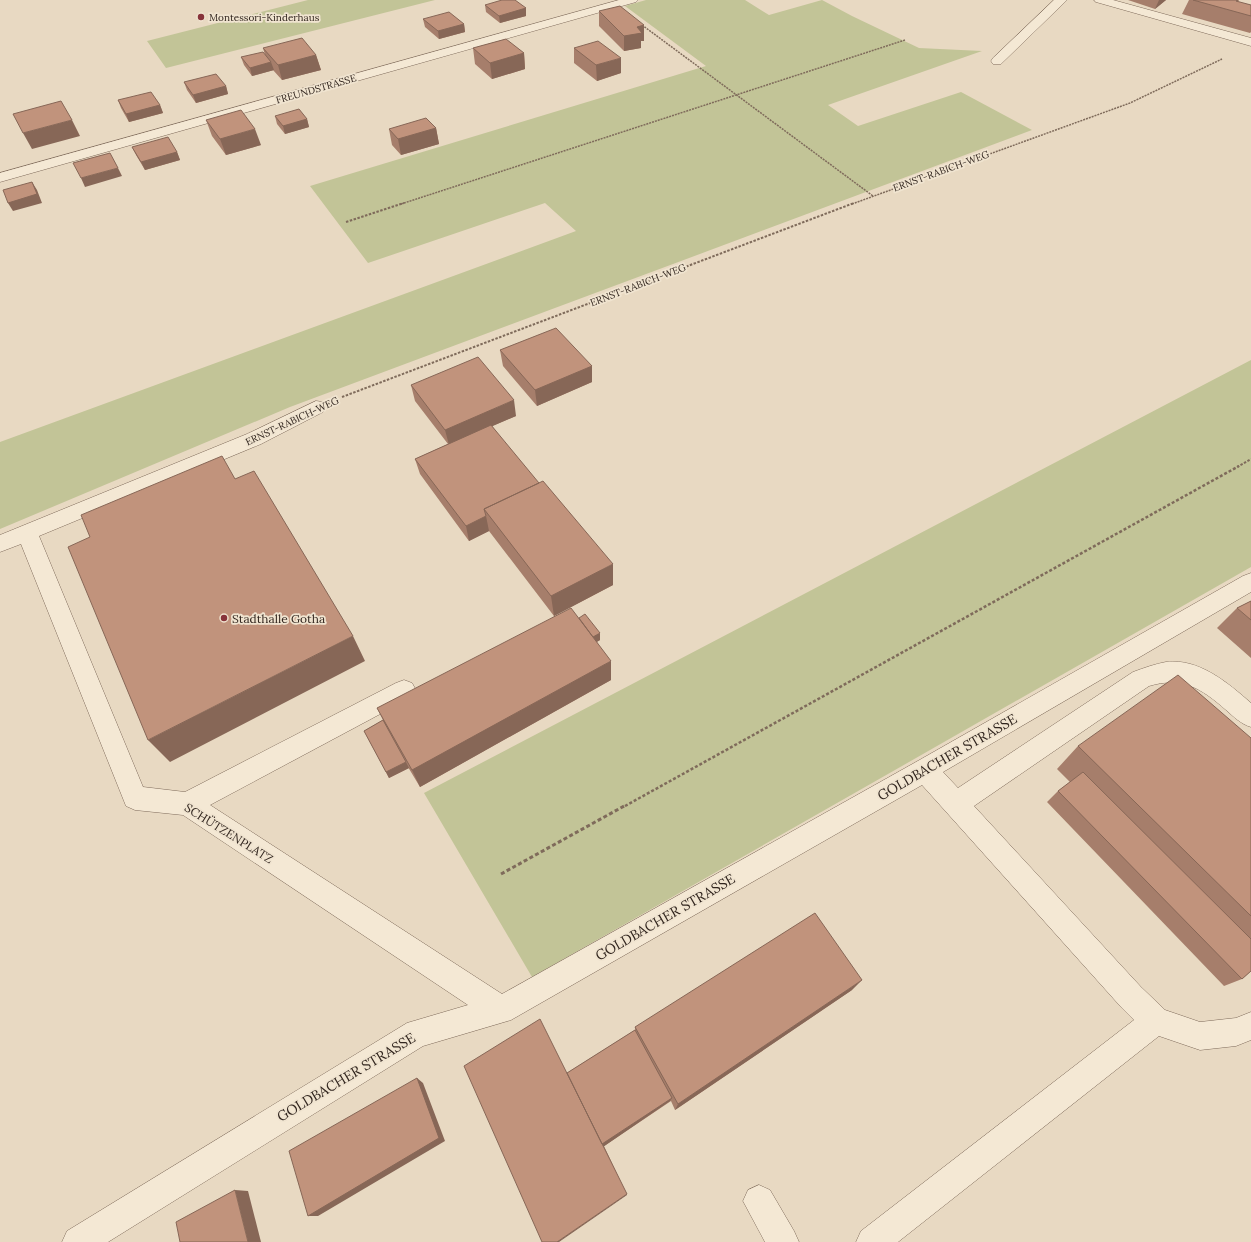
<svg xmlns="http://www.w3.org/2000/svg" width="1251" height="1242" font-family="Lora,serif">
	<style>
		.green { fill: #c2c497 }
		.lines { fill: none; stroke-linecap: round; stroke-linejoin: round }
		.minor-casing { stroke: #7f6b5b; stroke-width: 1 }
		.path-far3 { stroke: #7f6b5b; stroke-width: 1.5; stroke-dasharray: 2 1; stroke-linecap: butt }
		.path-far2 { stroke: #7f6b5b; stroke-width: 2; stroke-dasharray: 2.5 1.5; stroke-linecap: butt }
		.path-far1 { stroke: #7f6b5b; stroke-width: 2.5; stroke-dasharray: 3 2; stroke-linecap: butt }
		.path { stroke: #7f6b5b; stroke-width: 3; stroke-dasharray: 4 2.5; stroke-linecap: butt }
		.minor { fill: #f4e8d4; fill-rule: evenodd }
		.wall { fill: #a67e6b }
		.shaded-wall { fill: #876757 }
		.building { fill: #c1937c; stroke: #876757 }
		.poi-dot { fill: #87333a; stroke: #f0e4d0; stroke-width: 1.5 }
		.labels { text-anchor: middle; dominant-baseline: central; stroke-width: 3.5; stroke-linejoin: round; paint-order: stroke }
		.far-poi-label { font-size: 10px; fill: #31251e; stroke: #f0e4d0; text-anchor: start }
		.far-street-label { font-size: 10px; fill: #31251e; stroke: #f0e4d0 }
		.poi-label { font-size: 12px; fill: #31251e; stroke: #f0e4d0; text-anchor: start }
		.street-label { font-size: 12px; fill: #31251e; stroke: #f0e4d0 }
		.near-street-label { font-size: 14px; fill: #31251e; stroke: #f0e4d0 }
	</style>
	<rect width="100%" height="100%" fill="#e8d9c2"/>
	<!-- green -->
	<path class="green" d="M308,0H435L166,68L147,41Z
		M646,0H745L769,15L822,0L852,16L919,48L982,51L828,105L858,126L961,92L1032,130L290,407L0,529V442L576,231L545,203L368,263L310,186L706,66L625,6Z
		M1251,360V567L532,977L424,793Z"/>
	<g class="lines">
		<defs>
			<path id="minor" d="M619,0H638L636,2L0,182V173Z
				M1054,0H1067L1001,64H993L991,61L993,58Z
				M1094,0H1113L1251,38V46L1096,2Z
				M316,401L323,402L325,407L323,412L261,444L39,536L143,787L185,792L396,683L404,680L412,683L416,690L412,697L210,805L502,994L916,762L1243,576L1251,573V592L943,772L958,788L1133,672C1144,668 1155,664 1166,662C1199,658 1228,683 1251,703V727C1241,724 1234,717 1226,710C1201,688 1182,676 1149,686L974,806L1141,987L1165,1010L1200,1022L1236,1018L1251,1012V1040L1236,1046L1200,1050L1159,1036L898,1242H856L861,1231L1134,1020L1121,1007L922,785L511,1020L423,1046L108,1242H62L67,1231L407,1023L468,1005L183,815L135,810L126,806L21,544L0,552V535L247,434Z
				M759,1185L770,1190L794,1231L799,1242H765L743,1201L748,1190Z"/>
		</defs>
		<!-- minor casing -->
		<use href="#minor" class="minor-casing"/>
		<!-- path-far3 -->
		<path class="path-far3" d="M642,25L873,196
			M401,204L905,40
			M852,204L1130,103L1222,59"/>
		<!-- path-far2 -->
		<path class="path-far2" d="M346,222L404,203
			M342,397L854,203
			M1237,467L1251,459"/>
		<!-- path-far1 -->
		<path class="path-far1" d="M625,806L1239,466"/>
		<!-- path -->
		<path class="path" d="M501,874L626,805"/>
		<!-- minor -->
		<use href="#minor" class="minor"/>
	</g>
	<!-- wall -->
	<path class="wall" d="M1128,0H1166L1155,9Z
		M1189,0H1239L1238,2L1251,5V32L1250,33L1182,14Z
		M485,5L526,8V16L500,23L486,12Z
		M599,11L644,25V41H641V48L624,51L599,26Z
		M423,19L464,24L465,32L439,39L425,27Z
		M263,48L316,55L321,70L282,80L273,70H274L252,76L244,65L241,57L265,55Z
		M473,48L524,53L525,69L492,79L475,64Z
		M574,48L621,73L597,81L574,63Z
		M184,82L226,86L228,94L196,103L187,90Z
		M118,100L160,105L163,113L129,122L121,108Z
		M275,116L307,119L309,127L285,134L277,124Z
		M206,120L261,145L226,155L212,136Z
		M436,128L439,144L401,155L392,145L389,129Z
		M132,147L177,152L180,160L145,170L136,155Z
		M500,350L592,366V382L537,406L503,366Z
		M411,385L516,416L492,426L613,585L554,616L489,531L469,541L420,474L415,459L448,444L415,401Z
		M1251,601V658L1217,628L1237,608Z
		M579,618L600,640L597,642L611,680L420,787L408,767L409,768L389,778L364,731L383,720L377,708Z
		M1251,738V971L1242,979L1224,986L1047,802L1058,791L1070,782L1057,769L1078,746Z
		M852,990L675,1110L671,1101L604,1146L627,1195L567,1073L635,1030V1027Z"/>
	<!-- shaded-wall -->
	<path class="shaded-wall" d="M1159,0H1166L1155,9Z
		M526,8V16L500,23L499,16Z
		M464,24L465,32L439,39L438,31Z
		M644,25V41H641V48L624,51V36L637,27Z
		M524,53L525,69L492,79L490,63Z
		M316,55L321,70L282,80L278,65Z
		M621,58V73L597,81L596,65Z
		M271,62L274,70L252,76L250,68Z
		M226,86L228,94L196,103L193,95Z
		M160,105L163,113L129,122L126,114Z
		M307,119L309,127L285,134L283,126Z
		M72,120L80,136L32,149L23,133Z
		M436,128L439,144L401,155L398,139Z
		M255,129L261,145L226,155L220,139Z
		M177,152L180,160L145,170L141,162Z
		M118,168L122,176L85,187L81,178Z
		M32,182L37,190L42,203L13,211L8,203Z
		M592,366V382L537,406L535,390Z
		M514,400L516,416L449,445L445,430Z
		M486,516L489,531L469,541L466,526Z
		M613,564V585L554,616L551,596Z
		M600,633V640L587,647L586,640Z
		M353,636L365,661L170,762L148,740Z
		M611,661V680L420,787L412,770Z
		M406,762L409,768L389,778L386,772Z
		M862,980L852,990L675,1110L678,1104Z
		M417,1078L423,1083L445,1141L318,1216H308Z
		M672,1098L670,1101L603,1147L602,1144Z
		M235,1190L248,1191L261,1242H248Z
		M627,1194V1195L559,1242H557Z"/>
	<!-- building -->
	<path class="building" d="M502,0H515L526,8L499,16L485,5Z
		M1193,0H1238L1236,1L1251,5V16Z
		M620,6L644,25L637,27L642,33L624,36L599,11Z
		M449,12L464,24L438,31L423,19Z
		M302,38L316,55L278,65L263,48Z
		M506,39L524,53L490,63L473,48Z
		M598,41L621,58L596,65L574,48Z
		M263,52L271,62L250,68L241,57Z
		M216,74L226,86L193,95L184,82Z
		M151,92L160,105L126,114L118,100Z
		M61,101L72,120L23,133L13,114Z
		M299,109L307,119L283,126L275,116Z
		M241,110L255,129L220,139L206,120Z
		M426,118L436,128L398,139L389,129Z
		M168,137L177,152L141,162L132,147Z
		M110,153L118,168L81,178L73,163Z
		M32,182L37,194L8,203L3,190Z
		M556,328L592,366L535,390L500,350Z
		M478,357L514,400L445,430L411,385Z
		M491,425L539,483L484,509L486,516L466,526L415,459Z
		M222,456L235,479L254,471L353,636L148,740L68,547L90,537L81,515Z
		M543,481L613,564L551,596L484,509Z
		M1251,601V620L1237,608Z
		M571,608L611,661L412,770L377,708Z
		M585,614L600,633L593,637L579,618Z
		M1178,675L1251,738V916L1078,746Z
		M383,720L406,762L386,772L364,731Z
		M1083,772L1251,939V971L1242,979L1058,791Z
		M815,913L862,980L678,1104L635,1027Z
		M540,1019L627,1194L557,1242H542L464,1066Z
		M635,1030L672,1098L602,1144L567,1073Z
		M417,1078L439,1138L308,1216L289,1151Z
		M235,1190L248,1242H180L176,1222Z"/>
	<!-- markers -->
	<g class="poi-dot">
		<circle cx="201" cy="17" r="4"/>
		<circle cx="224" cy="618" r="4"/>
	</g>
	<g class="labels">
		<!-- far-poi labels -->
		<g class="far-poi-label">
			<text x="209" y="17">Montessori-Kinderhaus</text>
		</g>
		<!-- far-street labels -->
		<g class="far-street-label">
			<text transform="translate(316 89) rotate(-16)">FREUNDSTRASSE</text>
			<text transform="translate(941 171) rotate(-20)">ERNST-RABICH-WEG</text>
			<text transform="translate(638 285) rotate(-21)">ERNST-RABICH-WEG</text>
			<text transform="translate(292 421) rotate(-25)">ERNST-RABICH-WEG</text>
		</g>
		<!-- poi labels -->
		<g class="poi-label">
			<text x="232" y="618">Stadthalle Gotha</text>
		</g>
		<!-- street labels -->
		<g class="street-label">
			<text transform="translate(229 833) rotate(32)">SCHÜTZENPLATZ</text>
		</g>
		<!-- near-street labels -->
		<g class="near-street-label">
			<text transform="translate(947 757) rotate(-30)">GOLDBACHER STRASSE</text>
			<text transform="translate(665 917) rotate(-30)">GOLDBACHER STRASSE</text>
			<text transform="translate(346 1077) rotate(-31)">GOLDBACHER STRASSE</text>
		</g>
	</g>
</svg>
